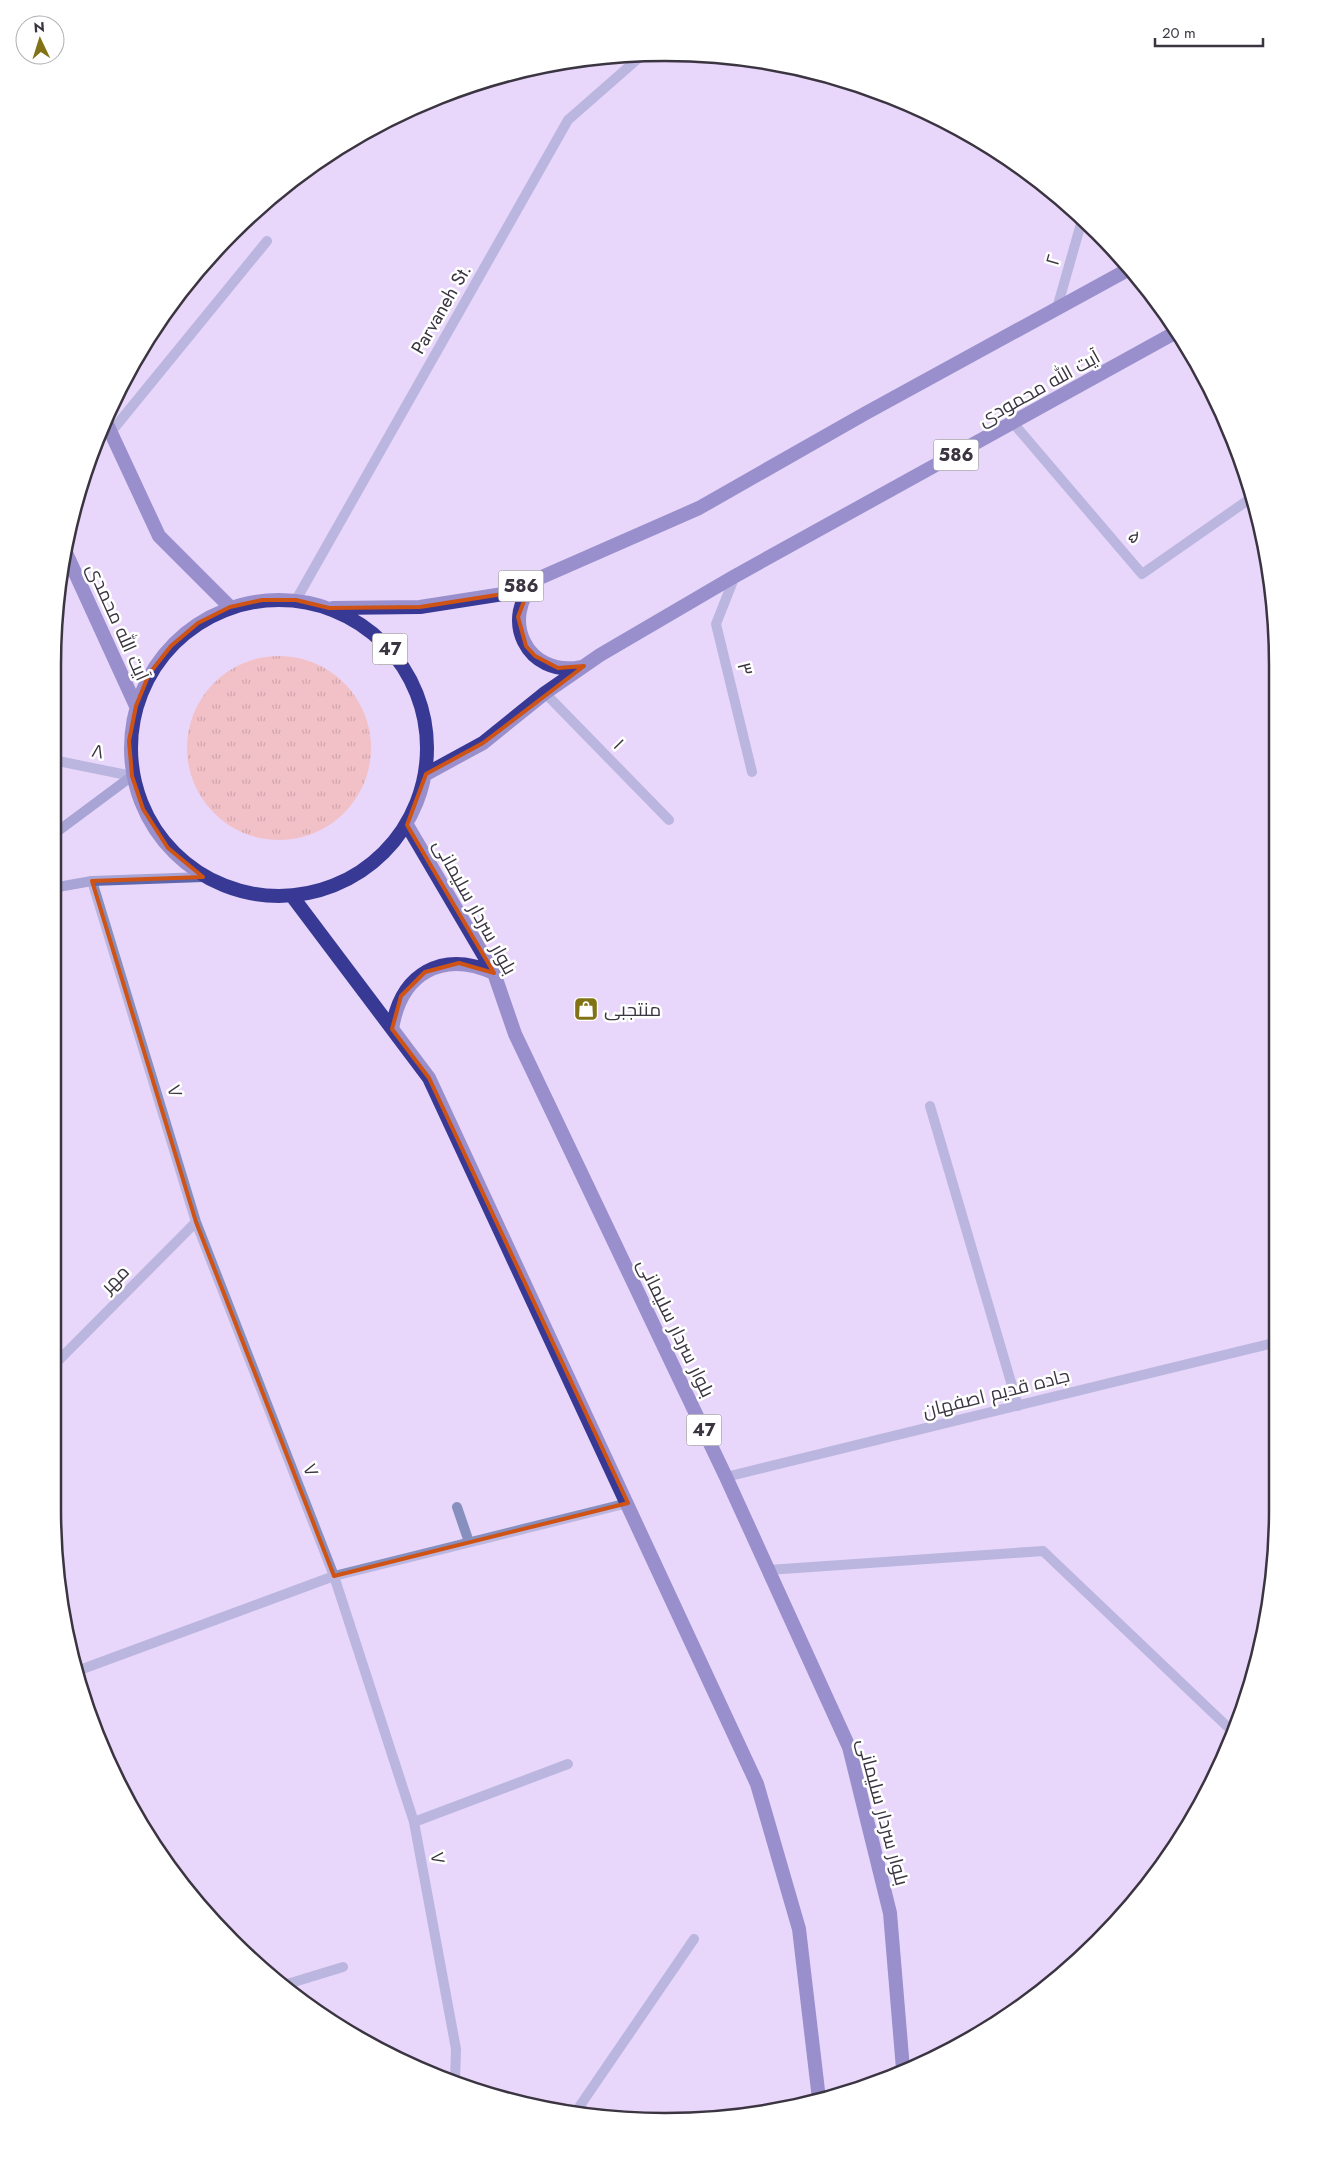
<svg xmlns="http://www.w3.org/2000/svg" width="1330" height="2174" font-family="Jost,Cairo,sans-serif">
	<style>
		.grass { fill: url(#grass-tufts) }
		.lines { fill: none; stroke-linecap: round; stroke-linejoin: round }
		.service { stroke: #868fbe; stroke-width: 10 }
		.minor { stroke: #868fbe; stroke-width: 10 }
		.tertiary { stroke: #868fbe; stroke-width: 10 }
		.secondary { stroke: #5d66aa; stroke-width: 10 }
		.trunk { stroke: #383994; stroke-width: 14 }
		.marked { fill: none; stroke: #ce5314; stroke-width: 4; stroke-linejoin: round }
		.labels { text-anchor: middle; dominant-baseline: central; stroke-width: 5; stroke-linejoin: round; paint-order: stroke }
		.shield { fill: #fff; stroke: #76717a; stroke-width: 1 }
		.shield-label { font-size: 18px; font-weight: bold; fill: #3b3441 }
		.street-label { font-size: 19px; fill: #3b3441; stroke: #fff }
		.poi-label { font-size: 19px; fill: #3b3441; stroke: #fff; text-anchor: start }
		.rim { fill: none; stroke: #3b3441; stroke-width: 2.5 }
	</style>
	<defs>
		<pattern id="grass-tufts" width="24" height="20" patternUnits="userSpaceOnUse" patternTransform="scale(1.25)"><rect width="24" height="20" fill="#f2c0c7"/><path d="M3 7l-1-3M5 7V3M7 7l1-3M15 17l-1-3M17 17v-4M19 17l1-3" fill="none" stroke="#d0a6ac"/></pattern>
	</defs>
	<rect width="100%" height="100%" fill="#e8d7fa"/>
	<!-- grass -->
	<path class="grass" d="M187 748a92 92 0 1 1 184 0a92 92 0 1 1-184 0Z"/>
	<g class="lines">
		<!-- service -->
		<path class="service" d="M1057,308L1082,220
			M111,432L267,241
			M735,576L716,624L752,772
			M545,693L669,820
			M930,1106L1018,1406
			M414,1822L568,1764
			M284,1985L343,1967"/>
		<!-- minor -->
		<path class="minor" d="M1014,424L1142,574L1251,498
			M58,761L132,776
			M92,881L196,1222L334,1576L414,1822L456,2049L455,2083
			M58,1361L196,1222
			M457,1507L469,1542
			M768,1570L1043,1551L1234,1733
			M77,1671L334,1576L628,1503
			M97,1734L151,1837
			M575,2113L694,1939"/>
		<!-- tertiary -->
		<path class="tertiary" d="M296,600L568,120L641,56
			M726,1477L1273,1343"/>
		<!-- secondary -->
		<path class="secondary" d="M58,831L132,776
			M58,887L92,881L203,877"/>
		<!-- trunk -->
		<path class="trunk" d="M105,420L159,536L230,607
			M66,553L136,706
			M537,580C498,618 527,678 581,667
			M131 748a148 148 0 1 1 296 0a148 148 0 1 1-296 0Z
			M333,608L420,607L503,594L699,508L866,413L1131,268
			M426,774L483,743L545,693L600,655L735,576L1176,332
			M407,825L494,973L515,1034L726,1477L849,1747L890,1913L903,2069
			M292,896L429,1078L757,1784L799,1929L819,2099
			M392,1029C401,973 442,950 494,973"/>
	</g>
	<!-- marked area -->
	<path d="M0 0H1330V2174H0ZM540,578L529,588L518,617L526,646L535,656L558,668L584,666L483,743L426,774L407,825L494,973L459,963L425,972L401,996L392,1029L429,1078L628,1503L334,1576L196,1222L92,881L203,877L168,848L143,809L132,776L129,741L136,706L149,674L171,646L198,623L230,607L262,600H296L329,608L420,607L503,594Z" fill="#e8d7fa" fill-opacity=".55" fill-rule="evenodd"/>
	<path class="marked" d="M540,578L529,588L518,617L526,646L535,656L558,668L584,666L483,743L426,774L407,825L494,973L459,963L425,972L401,996L392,1029L429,1078L628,1503L334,1576L196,1222L92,881L203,877L168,848L143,809L132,776L129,741L136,706L149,674L171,646L198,623L230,607L262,600H296L329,608L420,607L503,594Z"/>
	<!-- icons -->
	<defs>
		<symbol id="shop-square" viewBox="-11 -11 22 22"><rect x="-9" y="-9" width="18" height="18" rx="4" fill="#817315" stroke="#fff"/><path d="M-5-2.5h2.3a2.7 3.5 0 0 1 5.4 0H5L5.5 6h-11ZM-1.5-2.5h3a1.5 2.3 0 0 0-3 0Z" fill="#fff"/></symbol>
	</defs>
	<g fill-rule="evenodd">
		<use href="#shop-square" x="572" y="995" width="28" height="28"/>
	</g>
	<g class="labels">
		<!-- shield labels -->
		<g class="shield">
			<rect x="933.5" y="439.5" width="45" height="31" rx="4"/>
			<rect x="498.5" y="570.5" width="45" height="31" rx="4"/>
			<rect x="372.5" y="633.5" width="35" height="31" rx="4"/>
			<rect x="686.5" y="1414.5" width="35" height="31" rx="4"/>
		</g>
		<g class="shield-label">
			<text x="956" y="455">586</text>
			<text x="521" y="586">586</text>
			<text x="390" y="649">47</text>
			<text x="704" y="1430">47</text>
		</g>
		<!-- street labels -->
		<g class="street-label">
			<text transform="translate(1053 260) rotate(-74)">۲</text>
			<text transform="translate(441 309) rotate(-60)">Parvaneh St.</text>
			<text transform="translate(1039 388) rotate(-29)">آیت الله محمودی</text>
			<text transform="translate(1135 537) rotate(49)">۵</text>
			<text transform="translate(118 622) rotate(66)">آیت الله محمدی</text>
			<text transform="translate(745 669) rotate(76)">۳</text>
			<text transform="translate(619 744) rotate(45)">۱</text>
			<text transform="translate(98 751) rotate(12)">۸</text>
			<text transform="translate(475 907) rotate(61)">بلوار سردار سلیمانی</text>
			<text transform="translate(175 1091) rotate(73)">۷</text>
			<text transform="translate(115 1279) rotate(-45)">مهر</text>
			<text transform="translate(676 1328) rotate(64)">بلوار سردار سلیمانی</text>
			<text transform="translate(996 1393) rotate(-14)">جاده قدیم اصفهان</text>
			<text transform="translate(311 1470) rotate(69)">۷</text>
			<text transform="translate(883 1812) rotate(75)">بلوار سردار سلیمانی</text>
			<text transform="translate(438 1858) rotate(80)">۷</text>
		</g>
		<!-- poi labels -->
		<g class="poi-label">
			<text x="604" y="1009">منتجبی</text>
		</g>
	</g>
	<!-- crop -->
	<path d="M0 0H1330V2174H0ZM665 61H665A604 604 0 0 1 1269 665V1509A604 604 0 0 1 665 2113H665A604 604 0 0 1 61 1509V665A604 604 0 0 1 665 61Z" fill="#fff" fill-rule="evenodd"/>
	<path class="rim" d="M665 61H665A604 604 0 0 1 1269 665V1509A604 604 0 0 1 665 2113H665A604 604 0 0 1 61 1509V665A604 604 0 0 1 665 61Z"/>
	<!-- north arrow -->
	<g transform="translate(40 40) rotate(356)"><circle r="24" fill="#ffffff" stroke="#b1aeb3"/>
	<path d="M0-4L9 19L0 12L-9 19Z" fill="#817315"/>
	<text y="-8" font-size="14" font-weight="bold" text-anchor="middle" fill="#3b3441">N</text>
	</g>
	<!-- scale -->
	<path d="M1155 38v8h108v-8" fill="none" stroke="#3b3441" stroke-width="2.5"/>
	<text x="1162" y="38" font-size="15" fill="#3b3441" stroke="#ffffff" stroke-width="4" paint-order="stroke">20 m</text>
</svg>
